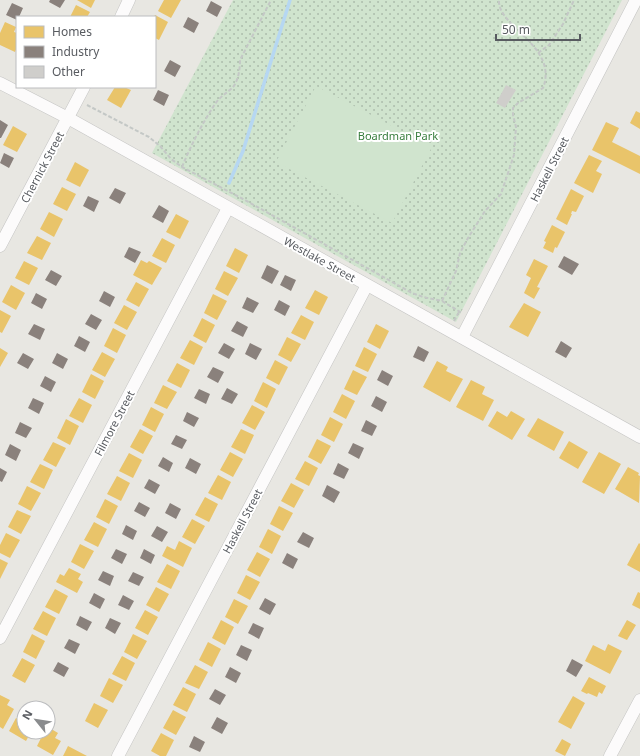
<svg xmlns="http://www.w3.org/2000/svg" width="640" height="756" font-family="'Noto Sans',sans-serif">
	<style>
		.park { fill: url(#park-dots) }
		.pitch { fill: #d0e4ce }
		.homes { fill: #e9c46a }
		.industry { fill: #8a817c }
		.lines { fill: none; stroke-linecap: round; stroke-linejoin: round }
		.stream { stroke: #b6d7f2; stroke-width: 3.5 }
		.building { fill: #cfcecb }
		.minor-casing { stroke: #c5c5c4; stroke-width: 13 }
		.path { stroke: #c4c8c6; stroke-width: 2; stroke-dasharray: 4 2; stroke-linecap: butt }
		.minor { stroke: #fcfbfb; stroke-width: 12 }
		.labels { text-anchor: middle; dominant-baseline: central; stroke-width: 4; stroke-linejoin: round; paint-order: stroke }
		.park-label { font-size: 11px; fill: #397e3e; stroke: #fff }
		.street-label { font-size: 11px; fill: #585b60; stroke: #fff }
	</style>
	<defs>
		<pattern id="park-dots" width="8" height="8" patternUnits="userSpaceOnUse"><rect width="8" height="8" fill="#d0e4ce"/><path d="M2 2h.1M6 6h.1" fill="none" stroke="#acbcab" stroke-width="1.8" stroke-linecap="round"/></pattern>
	</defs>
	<rect width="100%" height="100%" fill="#e8e7e2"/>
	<!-- park -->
	<path class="park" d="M233,0H622L456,322L152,153Z"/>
	<!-- pitch -->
	<path class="pitch" d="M316,86L432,147L392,223L276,162Z"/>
	<!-- homes -->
	<path class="homes" d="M77,0H95L91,8Z
		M164,0H181L171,18L158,11Z
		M76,5L90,12L87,17H70Z
		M155,15L168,22L159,40L155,38V17H154Z
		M5,22L16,27L14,32L17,33V47L15,52L0,45V33Z
		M115,87H124L131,90L121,108L107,100Z
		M636,111L640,113V129L630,123Z
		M606,122L619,128L612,142L640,156V174L592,150Z
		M13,126L27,134L17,152L3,145Z
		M589,155L602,161L596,171L602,174L593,193L574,183Z
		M75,162L89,170L80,187L66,180Z
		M62,187L76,194L67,211L53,204Z
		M571,189L584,196L576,212L572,211L571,214H572L567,225L556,219Z
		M49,212L63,219L54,237L40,229Z
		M176,214L189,221L180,239L166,232Z
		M552,225L565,232L557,248L555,247L553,253L543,248L546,242L544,241Z
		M37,236L51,243L42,260L27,253Z
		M162,238L175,245L166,263L152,256Z
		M235,248L248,255L239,273L226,266Z
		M534,259L548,266L537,287L540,288L534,299L524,293L531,278L526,275Z
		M141,260L147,263L149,261L162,268L152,285L133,275Z
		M24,261L38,268L29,285L15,278Z
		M224,271L238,278L228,296L215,289Z
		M136,282L149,289L139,307L126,300Z
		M11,285L25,293L16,310L2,302Z
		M315,290L328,297L319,315L305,308Z
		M213,294L227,301L217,320L204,313Z
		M524,303L541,312L528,337L509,327Z
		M124,305L137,312L127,330L114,323Z
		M0,310L11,316L2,333L0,332Z
		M301,315L314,322L305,340L291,333Z
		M202,318L215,325L206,343L193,336Z
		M376,324L389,331L380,349L367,342Z
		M113,328L126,335L117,353L104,346Z
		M287,337L301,344L291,362L278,355Z
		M190,340L203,347L194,365L180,358Z
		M364,347L377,354L368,372L355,366Z
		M0,348L8,353L0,367Z
		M102,352L115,359L105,377L92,370Z
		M275,360L288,367L279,385L266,378Z
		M437,361L448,367L446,371L463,379L450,402L423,387Z
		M177,363L190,370L181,388L167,381Z
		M353,370L367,377L357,395L344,389Z
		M91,374L104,381L95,399L82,392Z
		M471,380L485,387L482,394L494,400L483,421L456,407Z
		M263,382L276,389L267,408L254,401Z
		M163,385L177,392L167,409L154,403Z
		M342,394L355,401L346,419L333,412Z
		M79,398L92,405L83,423L69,416Z
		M252,405L265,412L255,430L242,423Z
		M151,407L164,414L155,432L142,425Z
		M497,411L507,417L511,411L525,419L512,440L488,426Z
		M330,417L343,424L334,442L321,435Z
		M538,418L564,432L554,451L527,436Z
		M66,419L79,426L70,445L57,438Z
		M140,429L153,436L143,454L130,447Z
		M241,429L254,435L245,454L231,447Z
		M317,439L331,446L321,464L308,457Z
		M569,441L588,452L578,469L559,458Z
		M53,442L66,448L56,467L43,460Z
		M230,452L243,459L233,477L220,470Z
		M599,452L621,464L604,494L582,482Z
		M129,453L142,460L133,478L119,471Z
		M305,461L318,468L309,486L295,479Z
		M40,464L53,470L44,489L30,482Z
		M628,467L639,473L638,475L640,476L639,503L615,489Z
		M218,475L231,482L222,500L208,493Z
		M117,476L130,483L121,501L107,494Z
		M291,483L304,490L294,508L281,501Z
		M27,486L41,493L31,511L18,504Z
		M205,497L218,504L209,522L195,515Z
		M105,499L118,506L109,524L96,517Z
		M279,506L293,513L283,531L270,524Z
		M17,510L31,516L21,534L8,527Z
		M192,519L205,526L195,544L182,537Z
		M94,522L107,529L98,547L84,540Z
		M268,529L281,536L272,554L259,547Z
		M6,533L20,540L10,558L0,553V545Z
		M179,541L192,548L183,567L162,556L167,546L175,550Z
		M639,543L640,544V572L627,565Z
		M80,544L94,551L84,569L71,562Z
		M257,552L270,559L260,577L247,570Z
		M0,559L8,563L0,579Z
		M167,564L180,571L171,589L157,582Z
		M69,568L81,574L78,579L83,582L77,593L56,582L60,574L64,576Z
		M246,575L260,582L250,600L237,593Z
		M156,587L169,594L159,612L146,605Z
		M55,589L68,596L59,614L45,607Z
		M638,592L640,593V609L632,605Z
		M234,599L248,606L238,624L225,617Z
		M145,610L158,617L148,635L135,628Z
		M43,611L56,618L47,636L33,629Z
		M221,620L234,627L225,645L212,638Z
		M627,620L636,625L627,640L618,636Z
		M32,634L45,641L36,659L23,652Z
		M133,634L147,641L137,659L124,652Z
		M208,642L221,649L212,667L199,660Z
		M608,644L622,651L610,674L585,661L593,645L605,651Z
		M122,656L135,663L126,681L112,674Z
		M22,658L35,665L25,683L12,676Z
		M195,665L208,672L199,689L185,683Z
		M589,677L606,686L602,694L599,692L597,697L588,693L587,694L581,691Z
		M109,678L123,685L113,703L100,696Z
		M183,687L196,694L187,712L173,705Z
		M0,695L10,700L7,705L14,709L3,729L0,727Z
		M573,696L585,703L571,729L558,722Z
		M94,703L108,710L98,728L85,721Z
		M173,710L186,717L176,735L163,728Z
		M16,718L24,722V732H31L26,741L9,731Z
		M48,727L58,733L55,738L61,741L53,755L37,746L44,732H48Z
		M161,733L174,740L166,756H160L151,751Z
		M562,739L571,744L565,756L555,751Z
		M68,746L87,756H63Z"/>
	<!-- industry -->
	<path class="industry" d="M50,0H65L60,8L49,2Z
		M211,1L222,7L217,17L206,11Z
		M12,3L23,8L19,17H17V20L6,15Z
		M188,17L199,23L194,33L183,27Z
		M170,60L181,66L175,77L164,71Z
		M158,90L169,95L164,106L153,100Z
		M0,120L8,125L1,138H0Z
		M4,153L14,158L9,168L0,163Z
		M115,188L126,193L120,204L109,198Z
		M88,196L99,201L94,212L83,206Z
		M159,205L169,211L163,223L152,217Z
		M129,247L141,252L135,263L124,257Z
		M564,256L579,264L572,275L558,267Z
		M267,265L279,271L272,284L261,278Z
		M51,270L62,276L56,286L45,280Z
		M285,275L296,280L291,291L280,285Z
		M104,291L115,297L110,307L99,301Z
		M36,293L47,299L42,309L31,303Z
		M247,297L259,303L253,313L242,308Z
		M279,300L290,306L285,316L274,310Z
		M91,314L102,320L96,330L85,324Z
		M237,321L248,327L243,337L231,331Z
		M34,324L45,329L40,340L28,334Z
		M79,336L90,342L85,352L74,346Z
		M561,341L572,348L566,358L555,352Z
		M224,343L235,349L229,359L218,353Z
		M250,343L262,349L256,360L245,354Z
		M418,346L429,352L424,362L413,357Z
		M23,353L34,359L28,369L17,363Z
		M57,353L68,359L63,369L52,363Z
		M213,367L224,372L218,383L207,377Z
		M382,370L393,376L388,386L377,380Z
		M45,376L56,382L51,392L40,386Z
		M227,388L238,394L232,404L221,399Z
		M199,389L210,394L206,404L194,398Z
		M376,396L387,402L382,412L371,406Z
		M33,398L44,403L39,414L28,408Z
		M187,412L199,418L194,427L183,421Z
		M366,420L377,426L372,436L361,431Z
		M20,422L32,428L26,438L15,433Z
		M176,435L187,440L182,449L171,444Z
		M353,443L364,448L359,459L348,453Z
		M10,444L21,450L16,461L5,455Z
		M163,457L173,463L169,472L158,466Z
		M190,458L201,464L196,474L185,468Z
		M338,463L349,469L344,479L333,474Z
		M0,468L7,472L2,482L0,481Z
		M149,479L160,485L155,494L144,488Z
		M327,485L340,492L334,503L322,496Z
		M139,502L150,508L145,517L134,511Z
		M170,503L181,509L176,519L165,513Z
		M126,525L137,531L133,540L122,534Z
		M157,526L168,532L162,542L151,536Z
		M303,532L314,538L309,548L297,542Z
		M116,549L127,554L122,564L111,558Z
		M144,549L155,555L151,564L140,558Z
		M287,553L298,559L293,569L282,563Z
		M103,571L114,576L110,586L98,580Z
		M133,572L144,577L139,586L128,581Z
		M94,593L105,599L100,609L89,603Z
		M123,595L134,601L129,610L118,605Z
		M265,598L276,604L270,615L259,609Z
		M80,616L92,622L87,631L76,625Z
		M110,618L121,623L115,634L105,628Z
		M253,623L264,628L259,639L248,633Z
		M69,639L80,644L75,654L64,648Z
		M241,645L252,650L247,661L236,655Z
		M572,659L583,665L576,677L566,671Z
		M58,662L69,668L64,677L53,671Z
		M230,667L241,673L236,683L225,677Z
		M215,689L226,695L220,705L209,699Z
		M217,717L228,723L222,734L211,728Z
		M194,736L205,742L200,752L189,747Z"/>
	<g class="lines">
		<!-- stream -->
		<path class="stream" d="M229,183L243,151L290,0"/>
	</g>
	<!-- building -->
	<path class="building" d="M506,85L516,90L505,108L496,103Z"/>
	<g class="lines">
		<defs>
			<path id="minor" d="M121,17L129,0
				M0,83L68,118L640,437
				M0,246L84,87
				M462,337L636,0
				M0,638L228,208
				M118,756L367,285
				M610,756L640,700"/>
		</defs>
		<!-- minor casing -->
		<use href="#minor" class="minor-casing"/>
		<!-- path -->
		<path class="path" d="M538,53L549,45L563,24L574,0
			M87,105L149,137L160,146L171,159L182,167L243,199L412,293L423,297L442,301L462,313
			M182,167C191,145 202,124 215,104C220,97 225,94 231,89C238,83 240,70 240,60L271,0
			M442,301L456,271L460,253L468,238L485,211L501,194L514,155L516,127L513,115V108L518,103L543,88C559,46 497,27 499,0
			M454,321L459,312"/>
		<!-- minor -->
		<use href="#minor" class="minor"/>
	</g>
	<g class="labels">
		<!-- park labels -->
		<g class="park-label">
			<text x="398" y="135">Boardman Park</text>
		</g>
		<!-- street labels -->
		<g class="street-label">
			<text transform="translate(42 167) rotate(-62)">Chernick Street</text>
			<text transform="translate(549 169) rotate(-63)">Haskell Street</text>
			<text transform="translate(320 259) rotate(29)">Westlake Street</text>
			<text transform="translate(114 423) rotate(-62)">Filmore Street</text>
			<text transform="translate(242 521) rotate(-62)">Haskell Street</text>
		</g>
	</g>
	<!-- legend -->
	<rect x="16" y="16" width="140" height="72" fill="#ffffff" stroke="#bcbdbf"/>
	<rect x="24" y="26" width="20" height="12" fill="#e9c46a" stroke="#bcbdbf"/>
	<text x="52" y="36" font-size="12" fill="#585b60">Homes</text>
	<rect x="24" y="46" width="20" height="12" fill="#8a817c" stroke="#bcbdbf"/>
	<text x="52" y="56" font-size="12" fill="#585b60">Industry</text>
	<rect x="24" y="66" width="20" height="12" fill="#cfcecb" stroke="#bcbdbf"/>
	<text x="52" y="76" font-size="12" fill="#585b60">Other</text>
	<!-- north arrow -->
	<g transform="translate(36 720) rotate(300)"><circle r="19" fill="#ffffff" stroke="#bcbdbf"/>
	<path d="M0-3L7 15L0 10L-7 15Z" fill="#8a8c8e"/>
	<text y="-6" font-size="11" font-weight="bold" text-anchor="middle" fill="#585b60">N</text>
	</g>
	<!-- scale -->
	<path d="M496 34v6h84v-6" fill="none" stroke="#585b60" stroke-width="2"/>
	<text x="502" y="34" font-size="12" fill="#585b60" stroke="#ffffff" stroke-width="3" paint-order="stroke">50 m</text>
</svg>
